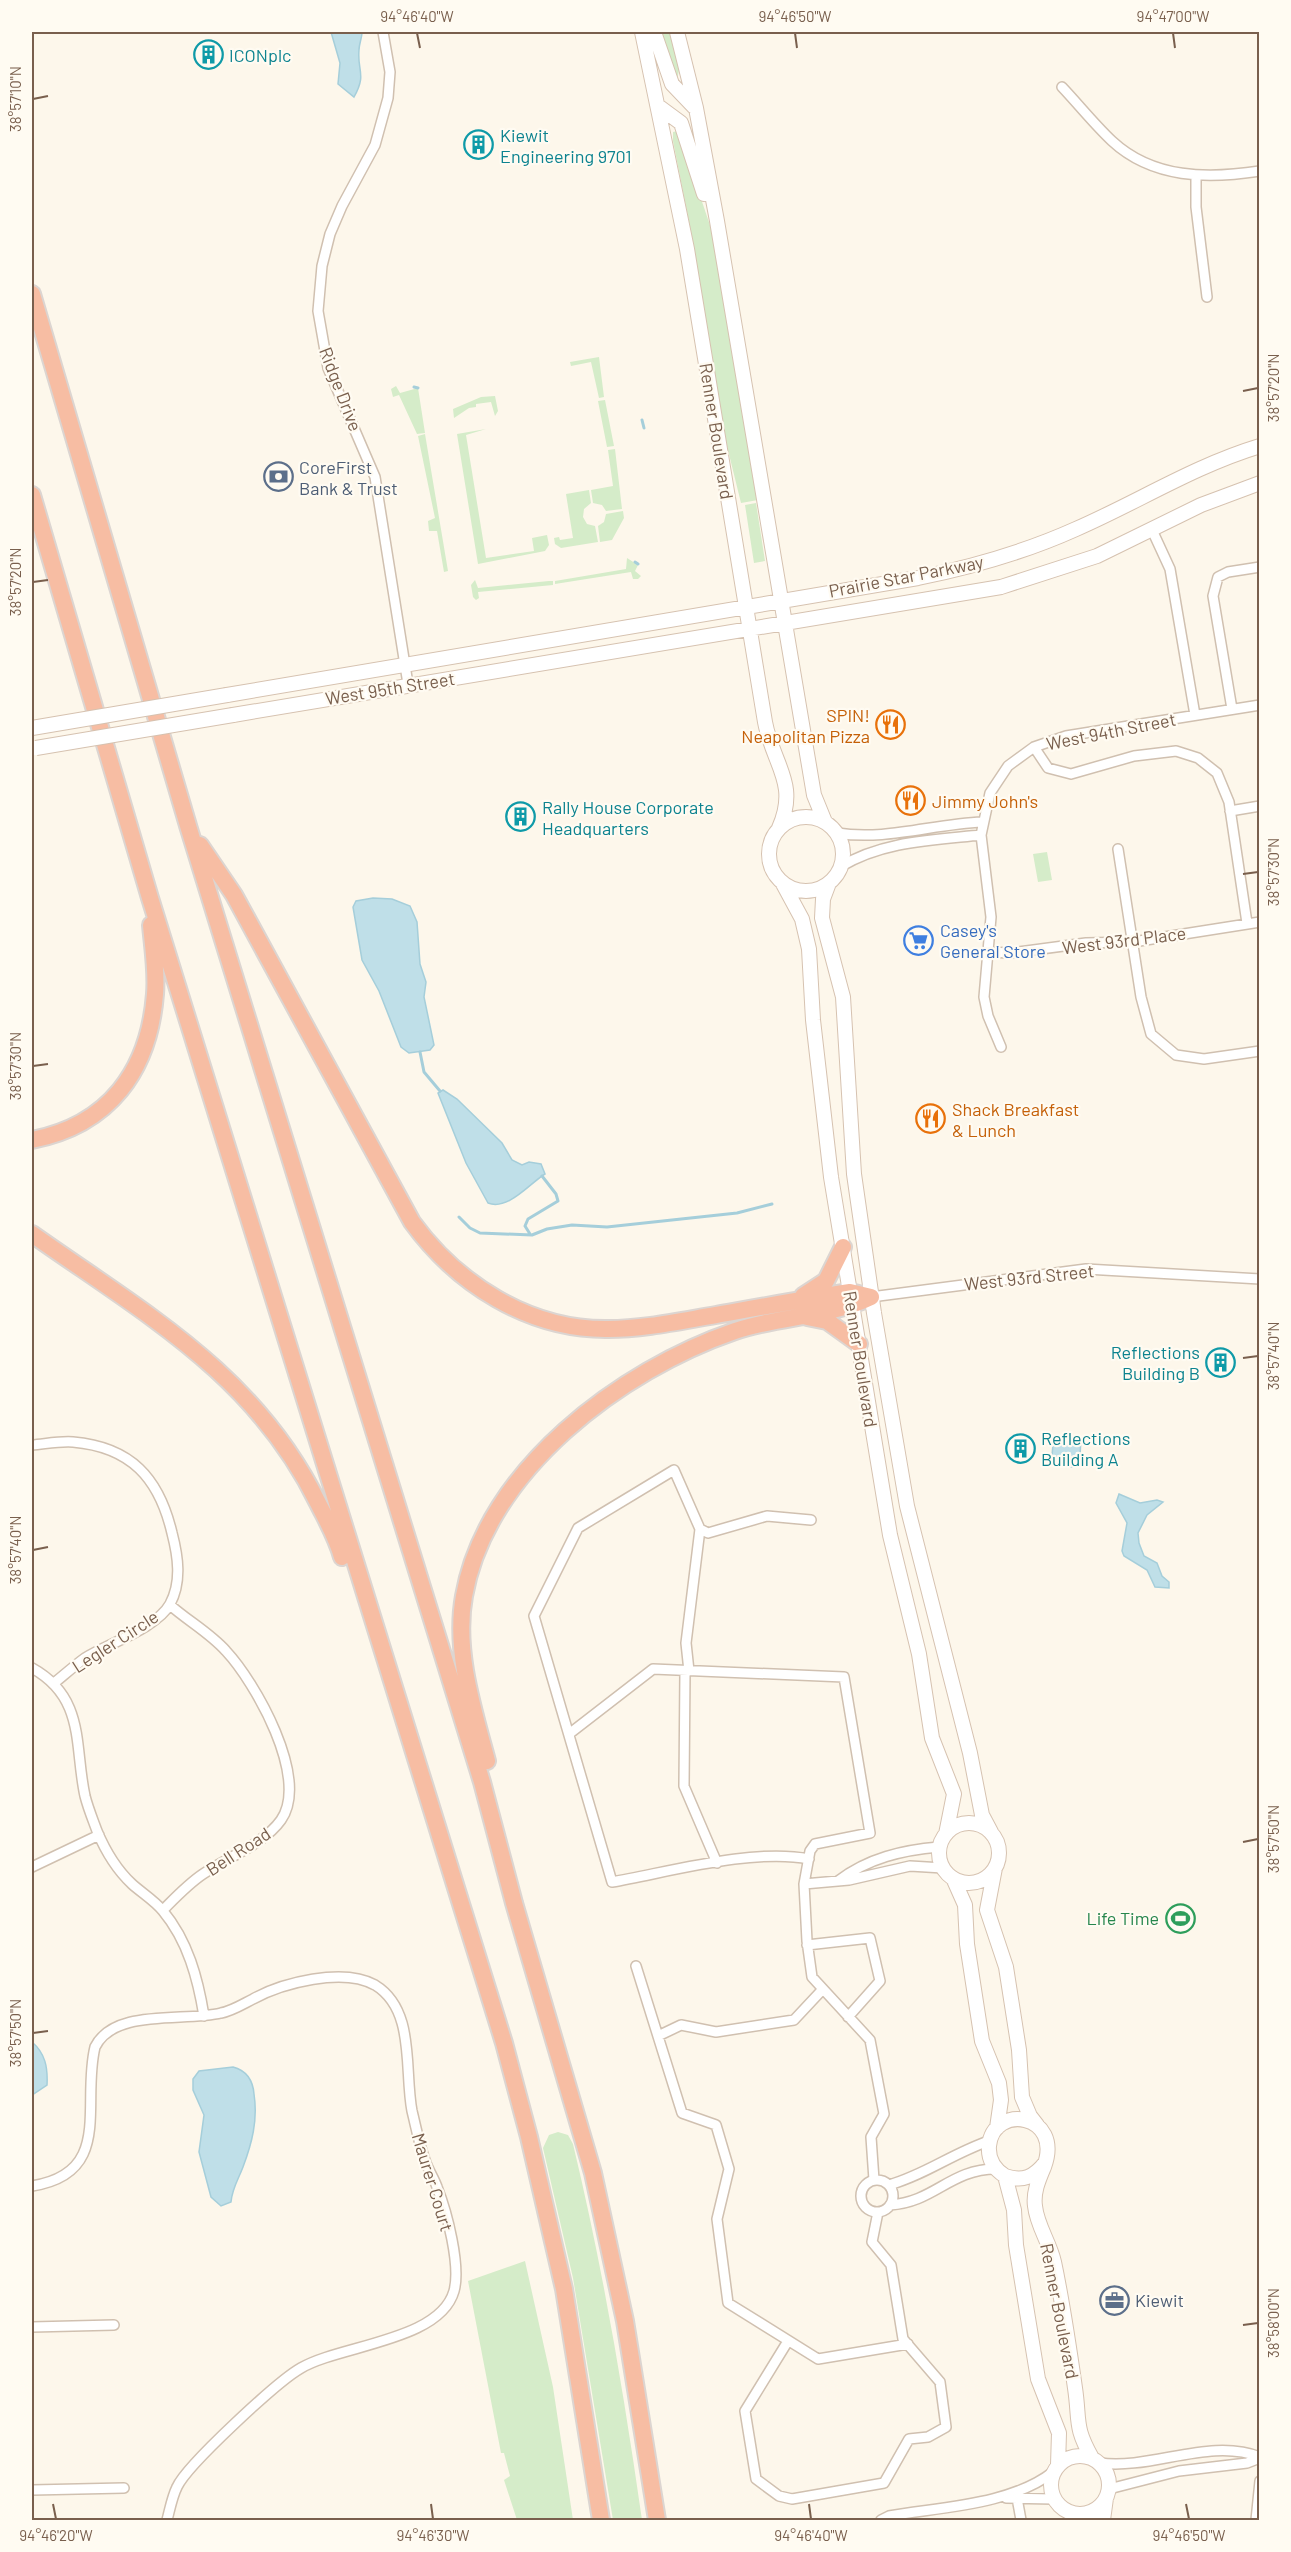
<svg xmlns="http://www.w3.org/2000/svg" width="1291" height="2552" font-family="Barlow,sans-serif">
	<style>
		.green { fill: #d5ecc9 }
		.water { fill: #bfdfe8; stroke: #a5ceda; stroke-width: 1.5 }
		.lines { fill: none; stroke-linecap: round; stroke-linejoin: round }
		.stream { stroke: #a5ceda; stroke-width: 3 }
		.street-casing { stroke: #d0c0b0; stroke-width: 12 }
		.secondary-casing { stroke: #d6c2b0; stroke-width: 16 }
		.highway-casing { stroke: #dcd5d1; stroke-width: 20 }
		.street { stroke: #fff; stroke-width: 9 }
		.secondary { stroke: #fff; stroke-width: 14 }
		.highway { stroke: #f7bda3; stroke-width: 16 }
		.secondary-bridge-casing { stroke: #d6c2b0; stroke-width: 16; stroke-linecap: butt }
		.secondary-bridge { stroke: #fff; stroke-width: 14 }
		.ticks { fill: none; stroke: #795f4d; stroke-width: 2 }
		.labels { text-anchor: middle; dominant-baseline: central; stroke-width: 4.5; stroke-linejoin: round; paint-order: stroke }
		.culture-label { font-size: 18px; fill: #0d838f; stroke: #fffbf2; text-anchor: start }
		.street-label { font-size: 18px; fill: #795f4d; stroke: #fffbf2 }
		.service-label { font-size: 18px; fill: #4e5e75; stroke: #fffbf2; text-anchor: start }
		.food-label { font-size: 18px; fill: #c56008; stroke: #fffbf2; text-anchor: start }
		.shop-label { font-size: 18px; fill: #366cbe; stroke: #fffbf2; text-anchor: start }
		.leisure-label { font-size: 18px; fill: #27864d; stroke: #fffbf2; text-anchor: end }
		.neatline { fill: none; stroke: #795f4d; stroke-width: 2 }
		.ticks-label { font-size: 15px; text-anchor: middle; fill: #795f4d }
	</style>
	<rect width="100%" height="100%" fill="#fdf7eb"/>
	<!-- green -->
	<path class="green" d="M659,32H672L680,65L677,80Z
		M678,131L714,237L758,500L741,503L725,438L694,247L673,141V132Z
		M599,357L604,397L599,398L591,362L571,366L570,362Z
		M396,386L400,393L418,388L425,433L417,434L399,395L393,397L391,389Z
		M495,396L498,411L495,416L491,402L476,404V407L469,408L454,418L453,409L481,397Z
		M605,400L614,446L607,447L598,401Z
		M486,429L466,435L486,558L534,551L532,538L547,535L549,545L545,551L478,564L457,434Z
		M425,434L448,571L444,572L437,531H429L428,521L435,518L418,436Z
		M615,449L622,509L606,511L602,505L593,503L591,490L613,486L608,450Z
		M589,490L591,503L584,509L583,517L587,524L595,526L598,542L561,548L555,544L554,538L559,537L560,540L573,538L566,494Z
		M756,503L765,561L754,563L745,505Z
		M623,511L624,518L612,540L600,542L598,526L604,522L606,514Z
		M627,558L638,565L635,571L641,576L638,579H633L631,572L555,584V581L626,569Z
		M475,580L478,588L549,581H553V585L478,592L479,598L476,600L473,597L471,585Z
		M1047,852L1052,880L1038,882L1033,854Z
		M558,2132L568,2135L573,2144C603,2269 624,2394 642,2520H613L573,2278L543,2148L549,2135Z
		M525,2261L553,2387L573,2520H517L504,2480L510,2476L504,2453H501L468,2281Z"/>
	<!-- water -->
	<path class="water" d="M331,32H362C362,38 359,44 359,50C357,71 367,74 354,97L338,84L340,63Z
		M373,898L392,899L410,906L417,922L420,964L426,982L424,997L434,1045L430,1050L409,1053L401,1047L379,991L362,960L353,907L356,901Z
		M443,1090L457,1099L502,1143L512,1160L522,1165L529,1162L541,1164L545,1174C530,1183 508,1211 488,1203L466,1163L438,1093Z
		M1060,1437L1081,1438L1080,1456H1073L1072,1467L1063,1466L1064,1462H1058V1457L1052,1456L1053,1444H1059Z
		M1119,1494L1140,1503L1157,1500L1163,1502L1147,1515L1138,1533L1139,1543L1144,1556L1157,1563L1162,1576L1169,1582V1588L1155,1587L1147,1570L1124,1556L1122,1551L1127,1523L1116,1503Z
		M32,2042C45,2053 48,2067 47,2085L32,2095Z
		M233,2067C248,2071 253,2081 254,2094C258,2120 252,2143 243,2167C238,2180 232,2189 231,2202L221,2206L211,2197L199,2152L204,2115L193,2090V2079L199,2071Z"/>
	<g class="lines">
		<!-- stream -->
		<path class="stream" d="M414,387L418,388
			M642,420L644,428
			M635,562L638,564
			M420,1052L424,1072L440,1091
			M459,1217L470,1228L480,1233L532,1235L547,1229L572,1225L607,1227L737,1213L772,1204
			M530,1234L525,1226L528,1219L558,1201L556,1194L542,1176"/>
		<defs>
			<path id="street" d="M383,32L390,72L388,98L375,145L342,206L330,234L322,266L318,311L328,368L375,477L408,684
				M1062,87C1079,105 1094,124 1112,141C1153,179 1208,179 1260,171
				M1196,177V207L1207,297
				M1152,530L1170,569L1195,715
				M1232,709L1213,596L1218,577L1228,572L1260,567
				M1034,747L1048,768L1071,774L1134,756L1176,751L1198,758L1217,773L1229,802L1247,923
				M1230,811L1260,806
				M837,833C885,841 933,824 982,822
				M1118,849L1141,997L1151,1034L1176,1055L1204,1059L1260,1051
				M840,867C882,841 933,840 981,835
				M987,952L1011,953L1086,943L1133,942L1260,922
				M1001,1047L988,1016L984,997L991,917L981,835L990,793L1008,766L1034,747L1066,736L1260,705
				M871,1297L1086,1269L1260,1279
				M32,1445C45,1444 59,1441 73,1442C131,1447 159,1478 172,1533C178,1556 182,1582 170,1604C157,1628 107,1644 85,1658C74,1666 64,1675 53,1684
				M700,1529L708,1533L767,1516L811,1520
				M32,1668C86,1698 74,1746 85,1796C88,1808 93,1820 97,1831C105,1850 117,1870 132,1884C142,1893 155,1901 163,1911C188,1941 198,1979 204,2016
				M685,1671L684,1786L717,1863
				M689,1671L686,1643L700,1529L674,1470L578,1528L534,1616L612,1882C669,1872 753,1848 809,1859
				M569,1734L653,1669L844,1677L870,1833L815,1844L810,1851L804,1884L807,1941L812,1977L870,2040L884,2114L871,2137L874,2180
				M32,1867L99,1835
				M838,1881C868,1858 903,1850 939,1847
				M804,1884L849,1880L910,1866L943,1868
				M163,1910C175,1898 188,1884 203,1874C228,1857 264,1844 281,1820C310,1778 255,1682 226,1651C210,1633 188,1621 170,1605
				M807,1945L870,1938L880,1981L848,2017
				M636,1966L682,2113L716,2125L729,2169L717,2219L728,2303L818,2359L908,2344
				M658,2036L681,2025L716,2032L794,2020L823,1989
				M861 2196a16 16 0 1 1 32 0a16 16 0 1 1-32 0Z
				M889,2185C925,2175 953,2153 989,2141
				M32,2186C114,2173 81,2104 95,2047C114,2008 184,2022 221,2013C232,2011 243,2004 253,1999C282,1983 343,1967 375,1985C416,2010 404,2070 412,2111C416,2127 419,2144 425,2160C428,2170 434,2178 437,2187C447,2212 461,2266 454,2291C440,2341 340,2345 301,2368C278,2381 187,2465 177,2487C172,2497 170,2509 167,2520
				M890,2205C935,2202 950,2169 996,2169
				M32,2327L114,2325
				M788,2341L745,2411L756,2479L779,2496L792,2499L884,2483L909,2439L928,2437L946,2427L940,2382L903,2339L891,2265L872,2242L878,2212
				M1100,2463C1152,2470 1210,2437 1260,2457
				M1109,2489L1179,2471L1247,2463L1260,2458
				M32,2490L124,2488
				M1006,2498L1053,2499
				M1017,2498L1021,2520
				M881,2520L889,2516C940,2507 1011,2505 1053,2472
				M1256,2520L1260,2481"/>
			<path id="secondary" d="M642,32L687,249L765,722C773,765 799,783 779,828
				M654,32L672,84L694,107
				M677,32L696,108L717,221L814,795L825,822
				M658,106L681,123L704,194
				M227,695L918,578C972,567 1025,552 1076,529C1138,502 1194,466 1260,446
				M233,715L1001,587L1097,556L1201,505L1260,483
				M769 854a37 37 0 1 1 74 0a37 37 0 1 1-74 0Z
				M782,882L802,919L809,949L813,1020L831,1177L890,1535L919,1654L932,1738L954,1794L946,1834
				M829,883L823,899L822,918L843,997L854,1174L874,1313L907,1506L970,1753L982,1815L991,1832
				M939 1853a30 30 0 1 1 60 0a30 30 0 1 1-60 0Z
				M995,1868L987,1910L1006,1967L1019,2050L1022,2097L1030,2116L1037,2125
				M953,1878L965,1905L967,1944L982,2041L999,2083L1001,2100L997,2128
				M1045,2163C1034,2177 1023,2182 1005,2176C994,2169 988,2159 989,2146C993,2103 1064,2113 1044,2167C1039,2179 1033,2192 1035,2206C1037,2226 1050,2243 1054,2262C1063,2304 1069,2346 1075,2388C1080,2422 1074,2426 1092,2458
				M1005,2176L1014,2210L1016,2245L1038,2379L1059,2433L1058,2465
				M1051 2485a29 29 0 1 1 58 0a29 29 0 1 1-58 0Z
				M1103,2520L1106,2498"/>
			<path id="highway" d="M32,294L189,829L482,1782L514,1903L593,2173L625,2321L657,2520
				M32,495L150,898L504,2043L529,2137L564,2289L601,2520
				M200,845L234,895L412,1222C457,1284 529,1330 608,1329C644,1329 680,1321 716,1315C761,1307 805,1299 850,1292L871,1297
				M32,1140C109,1125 149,1071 155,994C157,972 153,947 151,925
				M32,1234C145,1314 255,1374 318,1503C327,1521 337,1538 342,1557
				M803,1296L826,1281L843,1247
				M807,1317L827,1321L859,1344
				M487,1761C473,1709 454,1650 464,1596C486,1470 621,1370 735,1331C779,1316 829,1317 871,1297"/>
		</defs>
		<!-- street casing -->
		<use href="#street" class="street-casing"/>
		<!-- secondary casing -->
		<use href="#secondary" class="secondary-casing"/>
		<!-- highway casing -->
		<use href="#highway" class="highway-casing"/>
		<!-- street -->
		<use href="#street" class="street"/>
		<!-- secondary -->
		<use href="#secondary" class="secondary"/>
		<!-- highway -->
		<use href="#highway" class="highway"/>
		<defs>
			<path id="secondary-bridge" d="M32,728L227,695
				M36,748L233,715"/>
		</defs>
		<!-- secondary-bridge casing -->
		<use href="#secondary-bridge" class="secondary-bridge-casing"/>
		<!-- secondary-bridge -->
		<use href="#secondary-bridge" class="secondary-bridge"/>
	</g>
	<!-- ticks -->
	<path class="ticks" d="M417,33L420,48M795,33L797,48M1173,33L1175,48M33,99L48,96M1243,391L1258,388M33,582L48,580M1243,874L1258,872M33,1066L48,1064M1243,1358L1258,1356M33,1550L48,1547M1243,1842L1258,1839M33,2033L48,2031M1243,2325L1258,2323M53,2504L56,2519M431,2504L433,2519M809,2504L811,2519M1186,2504L1189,2519"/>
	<!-- icons -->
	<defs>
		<symbol id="building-ring" viewBox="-11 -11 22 22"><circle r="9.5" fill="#fffbf2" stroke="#0f9aa8" stroke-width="1.5"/><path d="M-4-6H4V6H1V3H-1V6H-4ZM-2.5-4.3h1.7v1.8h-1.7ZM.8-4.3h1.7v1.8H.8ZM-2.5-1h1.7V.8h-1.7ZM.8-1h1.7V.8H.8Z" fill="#0f9aa8"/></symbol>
		<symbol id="bank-ring" viewBox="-11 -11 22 22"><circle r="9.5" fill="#fffbf2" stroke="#5c6f8a" stroke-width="1.5"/><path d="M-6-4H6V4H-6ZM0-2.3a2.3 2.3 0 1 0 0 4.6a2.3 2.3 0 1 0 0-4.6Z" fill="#5c6f8a"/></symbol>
		<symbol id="restaurant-ring" viewBox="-11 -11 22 22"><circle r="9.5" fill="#fffbf2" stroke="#e8710a" stroke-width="1.5"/><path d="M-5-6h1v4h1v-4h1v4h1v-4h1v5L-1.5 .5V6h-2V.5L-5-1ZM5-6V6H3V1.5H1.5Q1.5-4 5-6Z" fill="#e8710a"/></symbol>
		<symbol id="supermarket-ring" viewBox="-11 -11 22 22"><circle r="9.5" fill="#fffbf2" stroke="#3f7fe0" stroke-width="1.5"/><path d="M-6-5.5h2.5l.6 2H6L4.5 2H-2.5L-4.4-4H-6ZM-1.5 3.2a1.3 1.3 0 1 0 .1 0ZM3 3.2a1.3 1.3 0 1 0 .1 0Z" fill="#3f7fe0"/></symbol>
		<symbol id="stadium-ring" viewBox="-11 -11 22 22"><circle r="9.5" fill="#fffbf2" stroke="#2e9e5b" stroke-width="1.5"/><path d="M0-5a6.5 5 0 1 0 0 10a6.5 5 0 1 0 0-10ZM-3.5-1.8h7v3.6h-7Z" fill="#2e9e5b"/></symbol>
		<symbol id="office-ring" viewBox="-11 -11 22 22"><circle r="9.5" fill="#fffbf2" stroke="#5c6f8a" stroke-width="1.5"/><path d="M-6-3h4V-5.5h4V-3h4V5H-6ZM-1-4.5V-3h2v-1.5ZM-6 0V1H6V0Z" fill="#5c6f8a"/></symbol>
	</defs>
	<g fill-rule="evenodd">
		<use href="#building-ring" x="192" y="38" width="33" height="33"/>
		<use href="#building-ring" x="462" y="128" width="33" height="33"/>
		<use href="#bank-ring" x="262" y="460" width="33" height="33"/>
		<use href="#restaurant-ring" x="874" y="708" width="33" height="33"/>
		<use href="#restaurant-ring" x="894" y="784" width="33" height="33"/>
		<use href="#building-ring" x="504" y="800" width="33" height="33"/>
		<use href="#supermarket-ring" x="902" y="924" width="33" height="33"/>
		<use href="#restaurant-ring" x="914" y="1102" width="33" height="33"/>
		<use href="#building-ring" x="1204" y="1346" width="33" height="33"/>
		<use href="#building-ring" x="1004" y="1432" width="33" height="33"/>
		<use href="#stadium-ring" x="1164" y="1902" width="33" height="33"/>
		<use href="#office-ring" x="1098" y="2284" width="33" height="33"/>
	</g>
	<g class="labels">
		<!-- culture labels -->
		<g class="culture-label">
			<text x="229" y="55">ICONplc</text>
			<text x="500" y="135">Kiewit<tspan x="500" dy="21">Engineering 9701</tspan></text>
			<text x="542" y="807">Rally House Corporate<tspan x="542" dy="21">Headquarters</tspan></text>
			<text x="1200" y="1352" text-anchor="end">Reflections<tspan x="1200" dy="21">Building B</tspan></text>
			<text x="1041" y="1438">Reflections<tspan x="1041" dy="21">Building A</tspan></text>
		</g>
		<!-- street labels -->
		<g class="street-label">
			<text transform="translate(341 389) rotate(69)">Ridge Drive</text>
			<text transform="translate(717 431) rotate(81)">Renner Boulevard</text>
			<text transform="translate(906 576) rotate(-11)">Prairie Star Parkway</text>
			<text transform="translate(390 688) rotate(-9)">West 95th Street</text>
			<text transform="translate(1111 731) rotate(-11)">West 94th Street</text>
			<text transform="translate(1124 940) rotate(-7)">West 93rd Place</text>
			<text transform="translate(1029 1277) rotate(-6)">West 93rd Street</text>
			<text transform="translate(861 1359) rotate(81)">Renner Boulevard</text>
			<text transform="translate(115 1641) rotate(-33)">Legler Circle</text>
			<text transform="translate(238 1851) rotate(-33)">Bell Road</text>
			<text transform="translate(433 2182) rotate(73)">Maurer Court</text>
			<text transform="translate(1060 2311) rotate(79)">Renner Boulevard</text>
		</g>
		<!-- service labels -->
		<g class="service-label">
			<text x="299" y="467">CoreFirst<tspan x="299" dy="21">Bank &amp; Trust</tspan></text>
			<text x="1135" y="2300">Kiewit</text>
		</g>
		<!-- food labels -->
		<g class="food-label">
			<text x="870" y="715" text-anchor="end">SPIN!<tspan x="870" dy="21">Neapolitan Pizza</tspan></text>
			<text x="932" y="801">Jimmy John's</text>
			<text x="952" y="1109">Shack Breakfast<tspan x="952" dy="21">&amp; Lunch</tspan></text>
		</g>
		<!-- shop labels -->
		<g class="shop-label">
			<text x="940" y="930">Casey's<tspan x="940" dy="21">General Store</tspan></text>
		</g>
		<!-- leisure labels -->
		<g class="leisure-label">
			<text x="1159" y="1918">Life Time</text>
		</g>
	</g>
	<!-- border -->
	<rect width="1291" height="2552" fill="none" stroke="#fffbf2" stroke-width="66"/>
	<rect x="33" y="33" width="1225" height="2486" class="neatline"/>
	<g class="ticks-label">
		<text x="417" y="22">94°46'40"W</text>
		<text x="795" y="22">94°46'50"W</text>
		<text x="1173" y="22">94°47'00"W</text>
		<text transform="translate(16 99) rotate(-90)" y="5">38°57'10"N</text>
		<text transform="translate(1274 388) rotate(-90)" y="5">38°57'20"N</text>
		<text transform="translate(16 582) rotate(-90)" y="5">38°57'20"N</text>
		<text transform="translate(1274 872) rotate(-90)" y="5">38°57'30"N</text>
		<text transform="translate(16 1066) rotate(-90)" y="5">38°57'30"N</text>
		<text transform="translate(1274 1356) rotate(-90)" y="5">38°57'40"N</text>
		<text transform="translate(16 1550) rotate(-90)" y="5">38°57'40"N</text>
		<text transform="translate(1274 1839) rotate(-90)" y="5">38°57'50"N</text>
		<text transform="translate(16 2033) rotate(-90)" y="5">38°57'50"N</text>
		<text transform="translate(1274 2323) rotate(-90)" y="5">38°58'00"N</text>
		<text x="56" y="2541">94°46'20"W</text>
		<text x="433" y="2541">94°46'30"W</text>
		<text x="811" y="2541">94°46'40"W</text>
		<text x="1189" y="2541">94°46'50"W</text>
	</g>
</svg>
